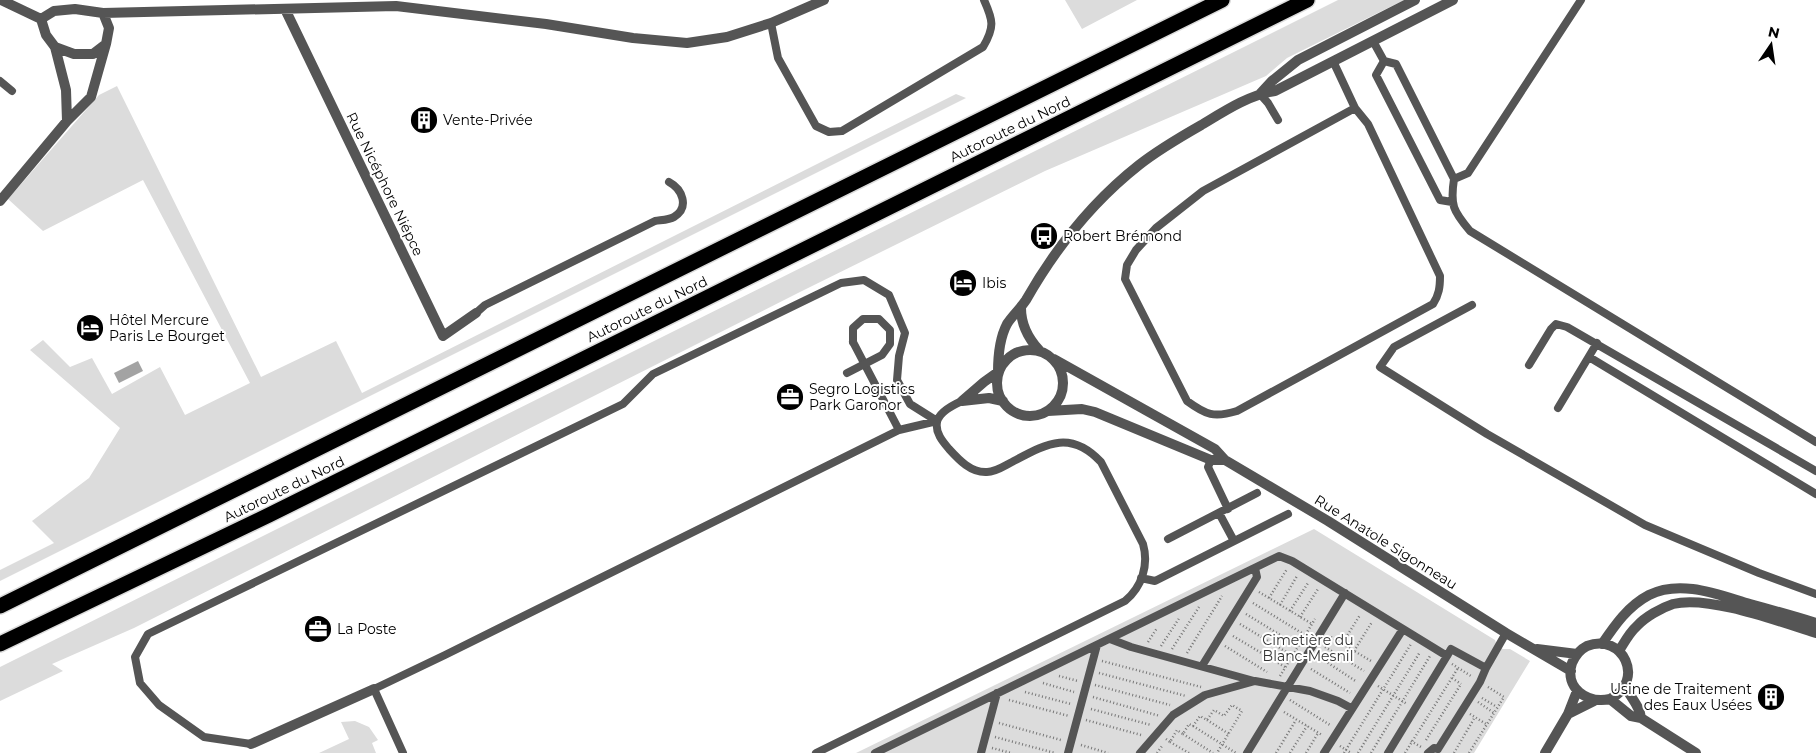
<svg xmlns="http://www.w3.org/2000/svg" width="1816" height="753" font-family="Montserrat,sans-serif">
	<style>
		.green { fill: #dcdcdc }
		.water { fill: #a3a3a3 }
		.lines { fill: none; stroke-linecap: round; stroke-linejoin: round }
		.motorway-casing { stroke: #dbdbdb; stroke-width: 18 }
		.path { stroke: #777; stroke-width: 2.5; stroke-dasharray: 1 2.5; stroke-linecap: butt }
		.service { stroke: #555; stroke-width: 8 }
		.minor { stroke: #555; stroke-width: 10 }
		.motorway { stroke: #000; stroke-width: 15 }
		.service-bridge { stroke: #555; stroke-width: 8 }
		.labels { text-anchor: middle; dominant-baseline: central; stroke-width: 4; stroke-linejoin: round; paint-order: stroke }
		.poi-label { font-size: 14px; fill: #000; stroke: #fff; text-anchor: start }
		.street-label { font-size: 14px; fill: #000; stroke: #fff }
		.park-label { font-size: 14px; fill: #333; stroke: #fff }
	</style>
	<rect width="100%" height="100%" fill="#fff"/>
	<!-- green -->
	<path class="green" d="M1065,0H1137L1082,29Z
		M1338,0H1404L1287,58L1266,76L1045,171L800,292L134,628L52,664L63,671L0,701V667Z
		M117,86L261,377L336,341L362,393L956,94L966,98L0,581V570L54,543L32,521L89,478L120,428L30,350L43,340L70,367L92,358L112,394L160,367L185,415L250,383L143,180L43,231L8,199L99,95Z
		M1314,529L1495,640L1497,646L1503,649H1510L1530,661L1474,753H856Z
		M355,721L369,727L378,740L372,743L376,753H319L349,739L341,722Z"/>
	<!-- water -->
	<path class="water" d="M138,361L143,371L119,383L114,373Z"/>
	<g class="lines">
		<defs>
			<path id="motorway" d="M0,606L1222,0
				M0,644L269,515L1307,0"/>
		</defs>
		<!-- motorway casing -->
		<use href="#motorway" class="motorway-casing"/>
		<!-- path -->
		<path class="path" d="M1259,592L1312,624
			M1269,598L1287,569
			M1253,603L1305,635
			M1280,605L1297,576
			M1290,611L1308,583
			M1246,614L1298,646
			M1300,617L1318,589
			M1240,624L1293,656
			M1233,636L1285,667
			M1331,637L1371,661
			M1148,642L1157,628
			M1342,644L1360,615
			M1161,646L1180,617
			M1225,646L1267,672
			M1325,647L1364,671
			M1172,649L1199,607
			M1354,651L1372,622
			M1187,653L1222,596
			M1319,657L1357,682
			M1102,661L1201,687
			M1452,664L1471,676
			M1311,669L1350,693
			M1099,673L1186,696
			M1059,676L1078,681
			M1280,676L1315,619
			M1452,678L1461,684
			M1043,683L1074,692
			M1095,685L1170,705
			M1378,686L1407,704
			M1025,692L1071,704
			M1093,697L1160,716
			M1482,698L1497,707
			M1009,700L1069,716
			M1290,700L1330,725
			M1478,702L1494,713
			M1091,709L1151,725
			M1284,712L1322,735
			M1470,714L1486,724
			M1086,720L1141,735
			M1207,720L1229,734
			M999,723L1061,740
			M1193,726L1236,753
			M1183,734L1213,753
			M995,737L1055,753
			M1166,739L1170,742L1177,730L1183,734L1189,724L1193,726L1200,716L1207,720L1214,710L1224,716L1232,705L1242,711L1217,753
			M1426,740L1461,684
			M1411,741L1421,747
			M1170,742L1189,753
			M1081,745L1108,753
			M1340,746L1351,753
			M992,748L1011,753
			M1157,753L1162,746
			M1276,753L1296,720
			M1290,753L1307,726
			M1306,753L1318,733
			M1344,753L1411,644
			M1358,753L1420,652
			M1371,753L1430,656
			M1405,753L1458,668
			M1454,753L1475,717
			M1469,753L1504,697L1488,687"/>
		<!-- service -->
		<path class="service" d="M1581,0L1468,173L1454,179C1450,205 1453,211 1470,231L1816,442
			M771,23L778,58L816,126L829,132L842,131L983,47C995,27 993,20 984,0
			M1373,41L1384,61
			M1333,61L1355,108L1368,124L1440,276C1440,287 1439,295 1433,304L1237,411C1214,418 1206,415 1187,401L1125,279L1127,265L1136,250L1156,228L1203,191L1355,108
			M1384,61L1376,75L1440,200L1452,202
			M1384,61L1396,64L1454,179
			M0,81L12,91
			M1260,94L1268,103L1278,120
			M1472,305L1394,347L1380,367L1487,434L1645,525L1759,573L1816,594
			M476,313L485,305L655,221C661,220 669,220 674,217C690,207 682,189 669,182
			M853,342L899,430
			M1589,357L1816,494
			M1529,365L1551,329L1556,324L1567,327L1816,471
			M1558,408L1597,343
			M1211,460L1208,467L1228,509
			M1219,513L1234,541
			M1168,539L1257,493
			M1141,578L1155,581L1288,514
			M1110,639L1131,647L1254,681
			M1202,666L1257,577L1255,568
			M251,744L204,737L159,705L140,683L135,657L148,634L623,404L653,374L841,283L864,280L889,295L905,333L899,356L897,380L910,404L937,421
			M1438,749L1480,682L1486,668
			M403,753L374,689L445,655L899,430L937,421
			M816,753L1125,601C1142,587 1149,565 1143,544L1101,462C1070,429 1046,444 1012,462C1004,466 996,472 987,472C971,473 959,460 949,449C943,442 935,433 937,422C939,412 953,405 962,401
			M875,753L1279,556L1292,561L1447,656L1451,649L1486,668L1506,633
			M981,753L997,693
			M1068,753L1097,645
			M1140,753L1173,715L1205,695L1255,681L1310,691L1338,701L1351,708
			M1247,753L1345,593
			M1324,753L1403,629
			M1388,753L1447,656
			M1428,753L1434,748L1438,749"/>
		<!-- minor -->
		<path class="minor" d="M1,0L41,19
			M75,9L103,13L109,28L106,44L93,54H74L55,47L46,35L41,19L54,11Z
			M285,9L443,336L476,313
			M103,13L396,6L546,24L633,38L687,43L727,37L771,23L824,0
			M55,47L66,90L67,121
			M1260,94L1272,81L1298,60L1415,0
			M0,201L67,121L91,97L106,44
			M1021,308C1021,323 1028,338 1039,350
			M997 383a33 33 0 1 1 66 0a33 33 0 1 1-66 0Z
			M1054,359L1215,449L1225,460L1328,521L1506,633L1571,671
			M998,372C998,356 999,339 1007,324C1012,316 1020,309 1026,300C1055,249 1092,202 1139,165C1159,149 1182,136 1203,124C1226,110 1249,95 1275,91L1453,0
			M998,372L984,382L962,401L989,398L1003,401
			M1048,411L1082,409L1095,412L1211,460H1225
			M1602,644C1615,625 1628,606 1649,595C1681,579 1719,595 1750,604C1772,610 1794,616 1816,623
			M1537,649L1577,654
			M1619,651C1624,643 1629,633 1637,626C1645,617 1661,608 1673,604C1709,595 1780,622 1816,633
			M1625,686C1630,697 1640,706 1641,718
			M1610,699C1646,681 1623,632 1587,646C1581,649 1575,656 1572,663C1564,688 1587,704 1610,699L1631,716L1641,718L1696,753
			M1568,714L1594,701
			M251,744L374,689
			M1545,753L1568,714L1577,691"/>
		<!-- motorway -->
		<use href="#motorway" class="motorway"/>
		<!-- service-bridge -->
		<path class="service-bridge" d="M847,373L882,355L890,344V330L879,319H863L853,328V342"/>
	</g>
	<!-- icons -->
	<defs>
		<symbol id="building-disc" viewBox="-11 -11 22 22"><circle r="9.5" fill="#000" stroke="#fff"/><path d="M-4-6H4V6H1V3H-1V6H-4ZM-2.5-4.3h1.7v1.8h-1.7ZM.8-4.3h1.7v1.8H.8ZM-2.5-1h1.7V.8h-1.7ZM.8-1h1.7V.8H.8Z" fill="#fff"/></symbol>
		<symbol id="bus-disc" viewBox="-11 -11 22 22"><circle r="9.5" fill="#000" stroke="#fff"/><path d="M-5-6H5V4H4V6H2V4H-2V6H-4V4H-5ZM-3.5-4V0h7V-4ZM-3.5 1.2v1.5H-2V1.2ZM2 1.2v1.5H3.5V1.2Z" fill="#fff"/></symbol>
		<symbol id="hotel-disc" viewBox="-11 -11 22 22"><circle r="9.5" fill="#000" stroke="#fff"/><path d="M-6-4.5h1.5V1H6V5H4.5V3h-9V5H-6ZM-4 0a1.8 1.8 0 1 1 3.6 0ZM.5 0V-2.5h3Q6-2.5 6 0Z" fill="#fff"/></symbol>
		<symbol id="office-disc" viewBox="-11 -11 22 22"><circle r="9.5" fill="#000" stroke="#fff"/><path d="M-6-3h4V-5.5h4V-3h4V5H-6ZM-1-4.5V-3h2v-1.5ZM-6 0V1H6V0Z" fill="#fff"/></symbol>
	</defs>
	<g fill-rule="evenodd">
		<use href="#building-disc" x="408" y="104" width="32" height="32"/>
		<use href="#bus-disc" x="1028" y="220" width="32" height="32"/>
		<use href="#hotel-disc" x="947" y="267" width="32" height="32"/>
		<use href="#hotel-disc" x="74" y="312" width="32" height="32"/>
		<use href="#office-disc" x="774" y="381" width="32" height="32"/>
		<use href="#office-disc" x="302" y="613" width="32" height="32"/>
		<use href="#building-disc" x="1755" y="681" width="32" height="32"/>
	</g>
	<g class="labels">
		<!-- poi labels -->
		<g class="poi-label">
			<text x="443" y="120">Vente-Privée</text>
			<text x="1063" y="236">Robert Brémond</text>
			<text x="982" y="283">Ibis</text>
			<text x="109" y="320">Hôtel Mercure<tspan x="109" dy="16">Paris Le Bourget</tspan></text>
			<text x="809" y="389">Segro Logistics<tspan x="809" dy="16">Park Garonor</tspan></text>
			<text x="337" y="629">La Poste</text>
			<text x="1752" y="689" text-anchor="end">Usine de Traitement<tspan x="1752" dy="16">des Eaux Usées</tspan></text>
		</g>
		<!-- street labels -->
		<g class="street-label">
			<text transform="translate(1010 129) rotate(-26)">Autoroute du Nord</text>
			<text transform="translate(385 184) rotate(64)">Rue Nicéphore Niépce</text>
			<text transform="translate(647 309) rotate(-26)">Autoroute du Nord</text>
			<text transform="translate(284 489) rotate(-26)">Autoroute du Nord</text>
			<text transform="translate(1386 542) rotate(32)">Rue Anatole Sigonneau</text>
		</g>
		<!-- park labels -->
		<g class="park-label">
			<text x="1308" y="640">Cimetière du<tspan x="1308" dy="16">Blanc-Mesnil</tspan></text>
		</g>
	</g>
	<!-- north arrow -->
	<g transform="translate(1771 45) rotate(13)" stroke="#ffffff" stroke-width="4" paint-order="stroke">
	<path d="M0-4L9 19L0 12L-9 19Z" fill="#000000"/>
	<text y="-8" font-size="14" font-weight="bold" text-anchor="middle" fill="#000000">N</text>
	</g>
</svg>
